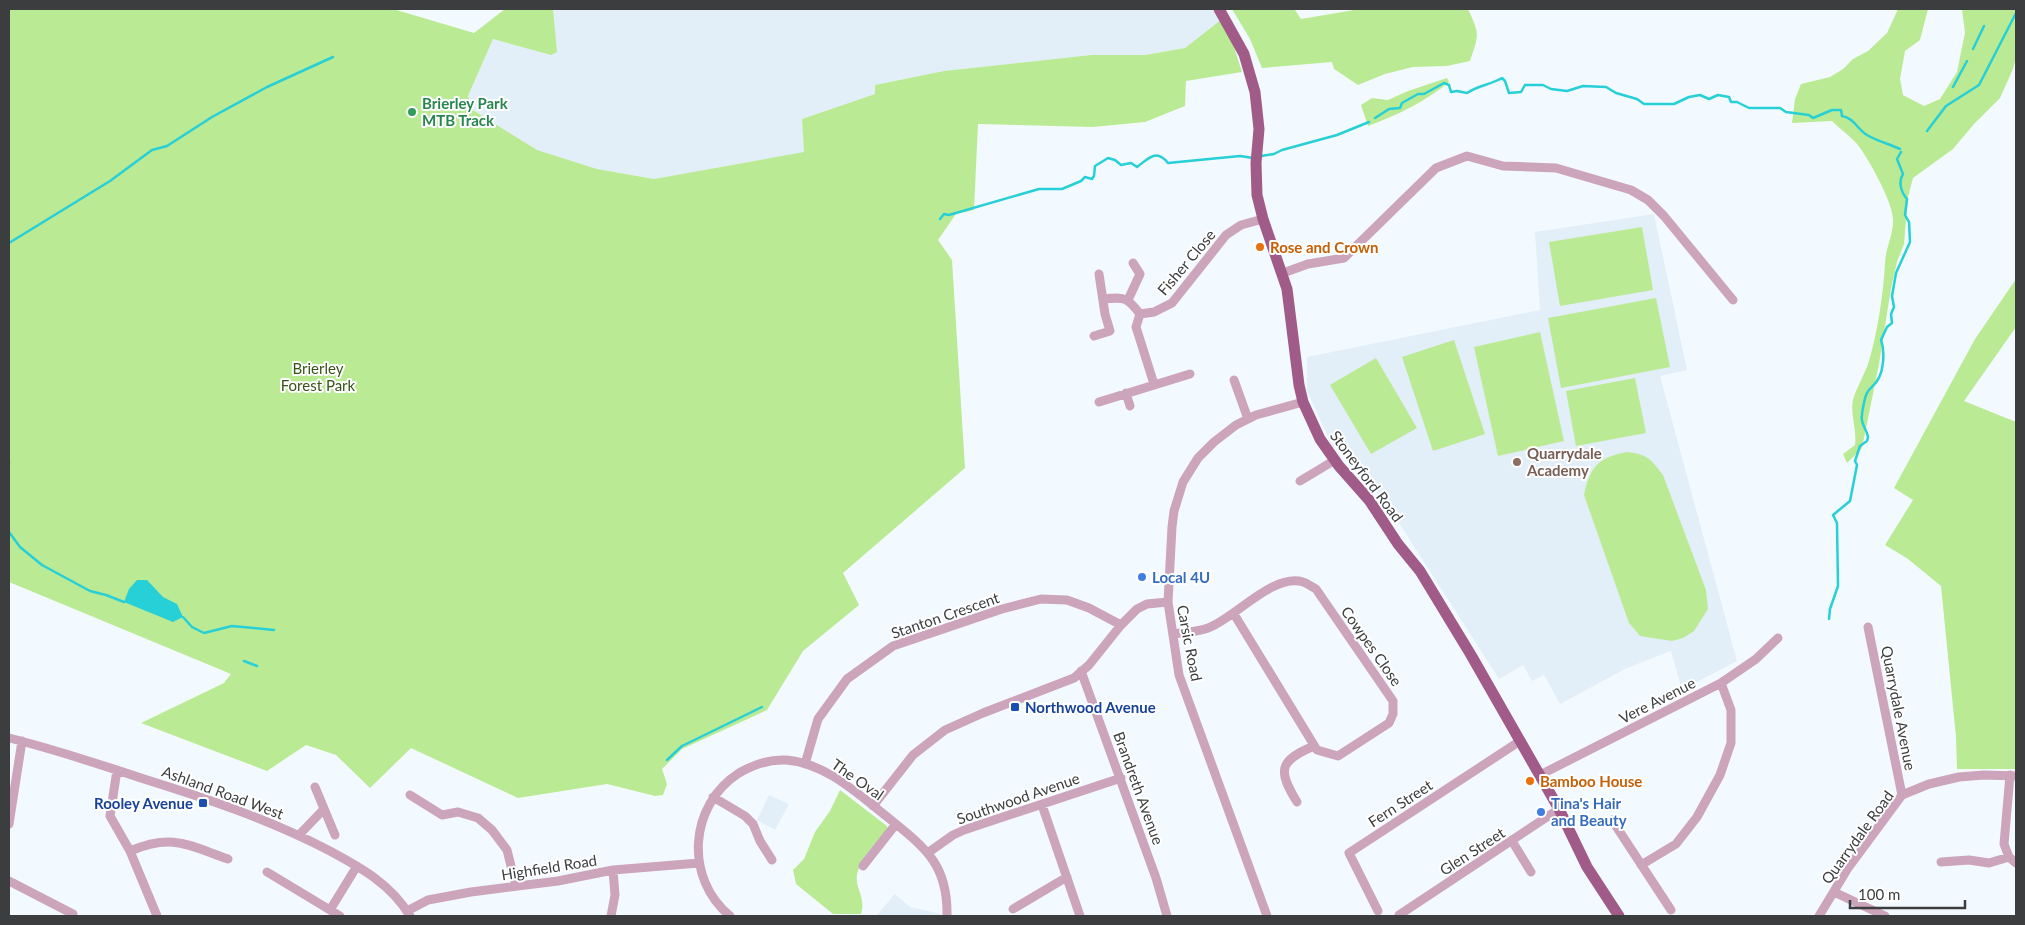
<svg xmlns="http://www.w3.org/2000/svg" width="2025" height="925" font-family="Lato,sans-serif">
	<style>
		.built { fill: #e2eef8 }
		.green { fill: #bbea94 }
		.water { fill: #27cfd7 }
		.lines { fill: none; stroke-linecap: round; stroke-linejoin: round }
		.stream { stroke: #27cfd7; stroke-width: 2.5 }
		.minor { stroke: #cca4bc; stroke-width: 9 }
		.major { stroke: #a05b88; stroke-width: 11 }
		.leisure-dot { fill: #2e9e5b; stroke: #fff; stroke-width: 2 }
		.food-dot { fill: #e8710a; stroke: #fff; stroke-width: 2 }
		.education-dot { fill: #8d6e63; stroke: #fff; stroke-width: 2 }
		.shop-dot { fill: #3f7fe0; stroke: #fff; stroke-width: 2 }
		.transit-dot { fill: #1a4fb4; stroke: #fff; stroke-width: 2 }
		.labels { text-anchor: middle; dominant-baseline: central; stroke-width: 4; stroke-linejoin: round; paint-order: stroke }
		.leisure-label { font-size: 15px; font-weight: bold; fill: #27864d; stroke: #fff; text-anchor: start }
		.food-label { font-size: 15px; font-weight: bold; fill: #c56008; stroke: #fff; text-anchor: start }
		.street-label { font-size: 15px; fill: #3b3d3f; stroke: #fff }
		.park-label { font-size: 15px; fill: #365418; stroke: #fff }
		.education-label { font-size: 15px; font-weight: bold; fill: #785e54; stroke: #fff; text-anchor: start }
		.shop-label { font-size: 15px; font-weight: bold; fill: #366cbe; stroke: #fff; text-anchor: start }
		.transit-label { font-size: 15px; font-weight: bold; fill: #164399; stroke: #fff; text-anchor: start }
	</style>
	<rect width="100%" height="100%" fill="#f3faff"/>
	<!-- built -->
	<path class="built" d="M553,9H1214L1222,19L1185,48L1145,55H1091L944,71L875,85V94L802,119L805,152L654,179L597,169L536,150L473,110L468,96L493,39L551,55Z
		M1654,214L1687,370L1660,376L1737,661L1682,690L1671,651L1627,668L1560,704L1544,675L1532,681L1523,665L1499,679L1392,512L1364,476L1336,447L1333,448L1307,391V357L1540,310L1535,232Z
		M769,795L789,804L775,830L757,820Z
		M895,894L910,907L941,914L940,916H876Z"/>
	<!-- green -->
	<path class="green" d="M9,9H393L474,33L505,9H553L557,52L551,55L493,39L468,96L473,110L537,150L597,169L654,179L804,152L802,119L875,94V85L944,71L1091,55H1145L1185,48L1222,19L1234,47L1242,72L1186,81L1185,106L1145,122L1093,127L978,124L974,210L956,214L938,240L952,260L965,468L843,573L859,605L803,651L767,710L682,749L662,769L667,784L663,795L655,796L607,784L518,798L411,748L370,788L336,755L306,745L267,771L141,723L224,683L231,674L9,582Z
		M1232,9L1295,10L1301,19L1360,9H1468C1480,35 1479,34 1470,61L1447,66L1413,67L1385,74L1358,85L1334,69L1332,62L1262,68L1250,39Z
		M1898,9H1928L1920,40L1905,51L1900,79L1903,95L1924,106L1940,99L1957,72L1965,33L1962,9H2016V57L2013,69L2000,98L1974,124L1953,149L1913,178L1908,197L1904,244L1897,262L1891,288L1879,364L1862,448L1847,463L1843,454L1855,445C1857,429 1850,415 1853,400C1857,386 1865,374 1869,361C1878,330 1883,295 1885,264C1885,249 1894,234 1893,219C1893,203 1868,157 1857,144C1850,136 1840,129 1832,121L1792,123L1795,99L1801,84L1830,77L1843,69L1853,59L1868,51L1887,33Z
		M1447,78L1449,82C1426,101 1396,116 1368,126L1361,105L1372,98L1388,100L1408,91Z
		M1642,227L1653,290L1560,306L1549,242Z
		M2016,279V327L1964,401L2016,422V769H1957L1956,737L1941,586L1908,559L1885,545L1913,500L1894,488L1975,339Z
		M1656,298L1670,367L1561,388L1548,318Z
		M1540,332L1564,441L1498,456L1474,347Z
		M1454,340L1485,434L1433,451L1402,357Z
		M1376,358L1417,428L1371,454L1330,385Z
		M1635,378L1646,433L1576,446L1566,391Z
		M1627,452C1647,454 1651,459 1663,475L1706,590L1708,609L1694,631L1683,638L1672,641L1640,636L1629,623L1584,495C1590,467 1598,457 1627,452Z
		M840,790L887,826L888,829C877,843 854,863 857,883C860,895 865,902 861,914H833L796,884L793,870L804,859L815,832L830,811Z"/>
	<!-- water -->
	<path class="water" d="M137,580H147L163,597L177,604L183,617L173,622L124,602L129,589Z"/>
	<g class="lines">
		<!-- stream -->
		<path class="stream" d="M1973,49L1984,26
			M1953,87L1967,61
			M1375,118L1389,109L1400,108L1402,103L1418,94H1424L1444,83L1449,85L1451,92L1457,91L1467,93C1479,85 1490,85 1502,78L1505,81L1509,93L1521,92L1525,85H1543L1551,89L1567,91L1583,86L1606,87L1616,93L1637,99L1644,104H1674L1689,97L1700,95L1709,99L1718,95L1729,97L1731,102H1737L1749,108H1780L1786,112L1809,115L1813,118L1832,110H1841L1842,116C1854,118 1858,130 1867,135C1877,141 1889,144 1900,149
			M1927,131L1946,106L1979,85L2016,13
			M1261,156L1274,154L1282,150L1337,135L1369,122
			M940,219L944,214L949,215L1039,189H1062L1081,181L1085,177L1092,179L1094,176L1095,166L1108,158L1115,160L1121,165L1131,163L1137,167C1148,159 1156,148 1168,163L1240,156L1253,158
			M9,243L110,181L152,150L167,146L212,117L267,87L333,57
			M9,462V463
			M9,532L20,547L42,565L90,591L106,595L124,602
			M183,617L192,627L204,633L232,626L274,630
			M1829,619L1830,609L1838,586L1837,523L1833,515L1850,501L1857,465L1855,461L1860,446L1867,441L1868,437C1867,429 1860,424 1862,415C1862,412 1865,396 1867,393C1869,388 1874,386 1877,381C1884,371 1885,351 1881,340L1887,327L1892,323L1891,314L1894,307L1892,296L1896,273L1910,242L1909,222L1905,215L1907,199C1901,192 1898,182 1903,174L1897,159L1901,152
			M244,661L257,666
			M667,760L682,746L762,707"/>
		<!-- minor -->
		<path class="minor" d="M1283,273L1308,264L1344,258L1436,168L1467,156L1503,166L1556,168L1631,190L1648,200L1664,216L1733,300
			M1103,299C1125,297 1127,297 1140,314
			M1128,300L1140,274L1133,263
			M1094,336L1110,331L1105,314L1099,274
			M1234,380L1248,419
			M1154,384L1136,327L1140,314L1154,312L1172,303L1226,235L1241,225L1263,219
			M1126,393L1130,406
			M1099,402L1190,374
			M1300,481L1335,460
			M1868,627L1902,795
			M1174,634C1185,632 1198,632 1208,628C1235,618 1273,573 1303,582C1307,583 1312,587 1316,589L1393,701V714L1389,723L1338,756L1317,750L1234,614
			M1081,671L1156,878L1167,916
			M9,738C54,749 99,764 144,779C208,799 268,819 328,850C360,867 391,884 410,916
			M805,764L818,719L847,679L893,646L1002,609L1041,599L1067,600L1089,608L1121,625
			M117,770L110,816L130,851L157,916
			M1540,775L1721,683L1756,659L1778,638
			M2010,775L2004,844L2009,857L2016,863
			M315,787L335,835
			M410,795L442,815L458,812L478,818L492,830L507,850L516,886
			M713,797L745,816L753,824L760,841L772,860
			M1297,802C1278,771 1278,761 1314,746
			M1042,805L1080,916
			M873,806L913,755L945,730L983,713L1074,678L1089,665L1121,625L1137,609L1147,604L1168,602
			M1612,820L1671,910
			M9,824L22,741
			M299,835L324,809
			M1512,841L1531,872
			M130,851C172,833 188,845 228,859
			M929,852L953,835L964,830L1121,778
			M1941,862L1969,860L1989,863L2009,857
			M1641,865L1676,844L1697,817L1720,775L1731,743V710L1721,683
			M863,866L896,824
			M267,872L340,916
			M9,881L73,914
			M1834,892L1885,916
			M1013,909L1067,877
			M330,910L357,866
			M407,911L428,900L471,892L558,881L613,870L699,863
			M1378,911L1349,853L1520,741
			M611,916L615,895L613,870
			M730,916C684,878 689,805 739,773C753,765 770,759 786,760C827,763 860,796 891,820C927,849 948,866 947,916
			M1267,916L1179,675L1168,602L1172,527L1174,511L1183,482L1198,458L1214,442L1236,425L1256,415L1303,402
			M1400,916L1399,915L1559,809
			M1819,916L1848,868L1902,795L1929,784L1959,777L1984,775L2016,776"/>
		<!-- major -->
		<path class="major" d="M1219,9L1244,54L1255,92L1259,129L1256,163L1257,195L1263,219L1287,289L1299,385L1303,402L1320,439L1339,466L1369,500L1398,544L1420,571L1471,655L1559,809L1587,867L1619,916"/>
	</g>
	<!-- markers -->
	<circle class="leisure-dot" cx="412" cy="112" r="5"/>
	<g class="food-dot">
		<circle cx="1260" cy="247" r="5"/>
		<circle cx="1530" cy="781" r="5"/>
	</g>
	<circle class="education-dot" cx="1517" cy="462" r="5"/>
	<g class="shop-dot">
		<circle cx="1142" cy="577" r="5"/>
		<circle cx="1541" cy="812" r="5"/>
	</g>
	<g class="transit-dot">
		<rect x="1010" y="702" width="10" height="10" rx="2.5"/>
		<rect x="198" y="798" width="10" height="10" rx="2.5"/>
	</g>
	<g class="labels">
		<!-- leisure labels -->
		<g class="leisure-label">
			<text x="422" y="103">Brierley Park<tspan x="422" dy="17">MTB Track</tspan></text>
		</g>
		<!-- food labels -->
		<g class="food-label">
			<text x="1270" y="247">Rose and Crown</text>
			<text x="1540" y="781">Bamboo House</text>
		</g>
		<!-- street labels -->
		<g class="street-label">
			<text transform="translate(1186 262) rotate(-50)">Fisher Close</text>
			<text transform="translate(1367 476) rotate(53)">Stoneyford Road</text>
			<text transform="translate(945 615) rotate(-19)">Stanton Crescent</text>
			<text transform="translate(1190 643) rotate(79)">Carsic Road</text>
			<text transform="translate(1372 646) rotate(55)">Cowpes Close</text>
			<text transform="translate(1657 700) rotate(-27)">Vere Avenue</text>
			<text transform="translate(1899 708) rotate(79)">Quarrydale Avenue</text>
			<text transform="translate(858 779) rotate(35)">The Oval</text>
			<text transform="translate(1139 788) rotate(70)">Brandreth Avenue</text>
			<text transform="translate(223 792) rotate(20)">Ashland Road West</text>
			<text transform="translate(1018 798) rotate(-19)">Southwood Avenue</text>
			<text transform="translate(1400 803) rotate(-33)">Fern Street</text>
			<text transform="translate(1857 837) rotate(-54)">Quarrydale Road</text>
			<text transform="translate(1472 851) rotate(-33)">Glen Street</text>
			<text transform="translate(549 867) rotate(-9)">Highfield Road</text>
		</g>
		<!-- park labels -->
		<g class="park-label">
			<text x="318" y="368">Brierley<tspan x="318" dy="17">Forest Park</tspan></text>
		</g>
		<!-- education labels -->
		<g class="education-label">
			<text x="1527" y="453">Quarrydale<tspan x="1527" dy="17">Academy</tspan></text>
		</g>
		<!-- shop labels -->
		<g class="shop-label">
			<text x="1152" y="577">Local 4U</text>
			<text x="1551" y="803">Tina's Hair<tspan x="1551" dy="17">and Beauty</tspan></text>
		</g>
		<!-- transit labels -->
		<g class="transit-label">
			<text x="1025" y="707">Northwood Avenue</text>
			<text x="193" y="803" text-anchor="end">Rooley Avenue</text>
		</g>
	</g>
	<!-- border -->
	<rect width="2025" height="925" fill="none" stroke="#3b3d3f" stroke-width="20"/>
	<!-- scale -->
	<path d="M1850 900v8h115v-8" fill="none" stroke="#3b3d3f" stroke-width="2.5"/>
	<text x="1858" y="900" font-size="15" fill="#3b3d3f" stroke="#ffffff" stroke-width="4" paint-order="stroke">100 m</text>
</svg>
